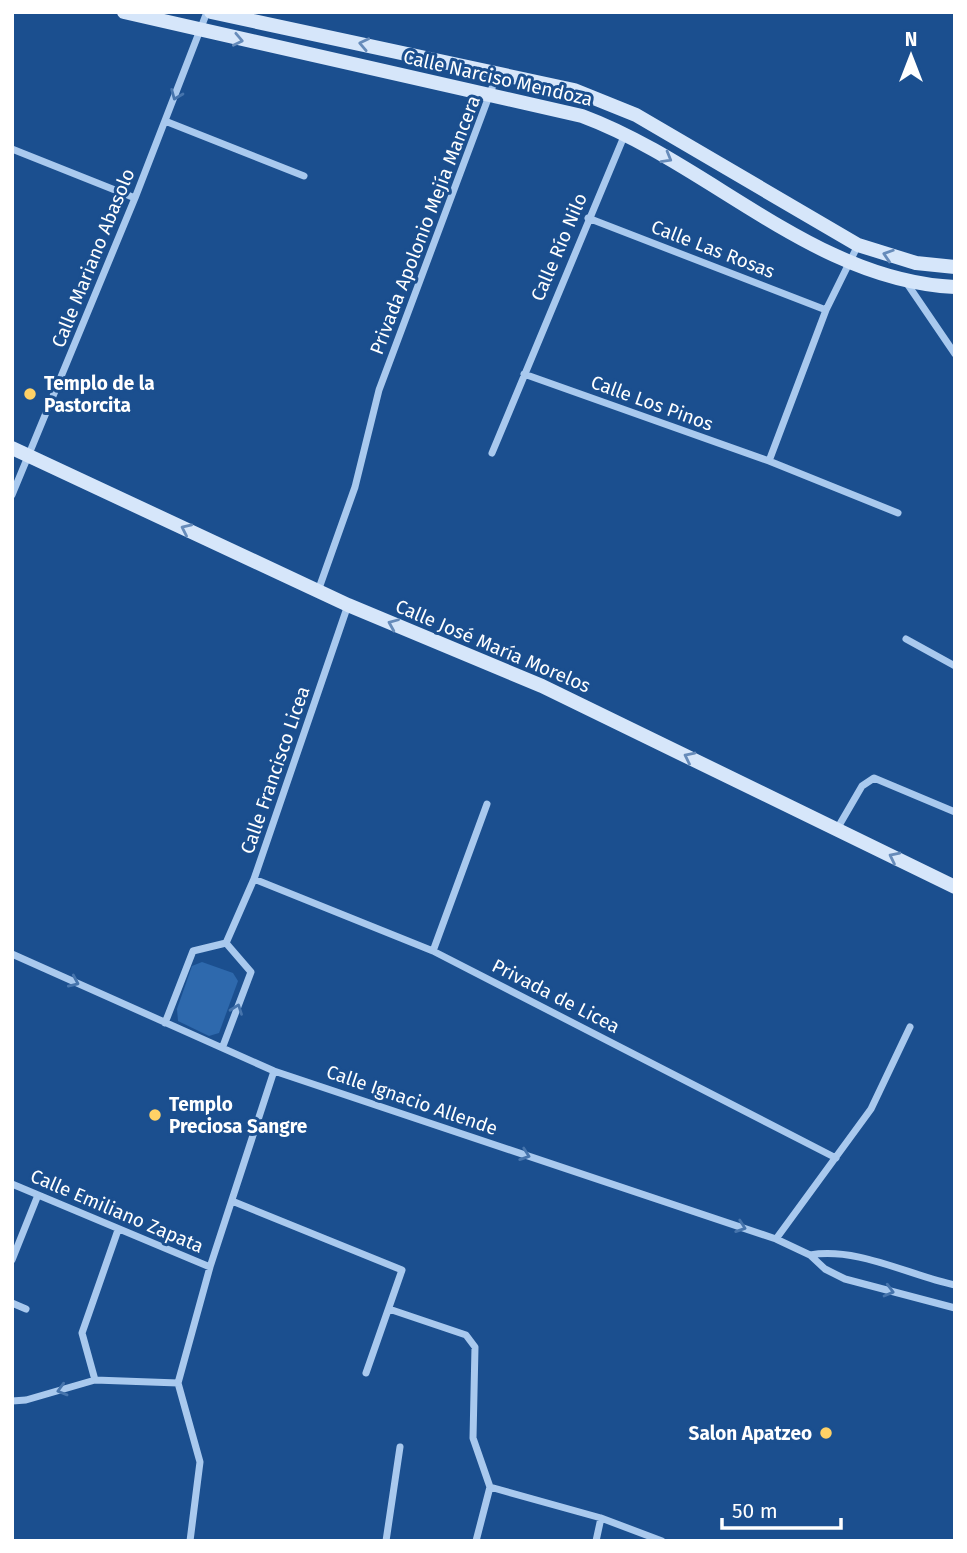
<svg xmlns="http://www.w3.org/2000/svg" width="967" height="1553" font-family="'Fira Sans',sans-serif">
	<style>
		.green { fill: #2e69ad }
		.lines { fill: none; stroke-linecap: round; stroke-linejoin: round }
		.street { stroke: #a9c9ee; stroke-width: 7 }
		.secondary { stroke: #d6e6fa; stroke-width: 14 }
		.oneway { stroke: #668bba }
		.oneway2 { stroke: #4674ac }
		.poi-dot { fill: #ffd166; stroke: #1b4f8f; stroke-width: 2.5 }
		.labels { text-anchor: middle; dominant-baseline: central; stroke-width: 6; stroke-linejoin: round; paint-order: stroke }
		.street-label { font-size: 19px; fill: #fff; stroke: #1b4f8f }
		.poi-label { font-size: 19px; font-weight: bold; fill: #fff; stroke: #1b4f8f; text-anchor: start }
	</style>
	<rect width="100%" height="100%" fill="#1b4f8f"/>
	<!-- green -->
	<path class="green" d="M202,962L233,973L238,981L219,1033L209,1036L178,1021L177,1009L192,966Z"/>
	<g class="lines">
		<!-- street -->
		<path class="street" d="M165,121L304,176
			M12,149L135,198
			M588,218L826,310
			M906,282L955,354
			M524,374L769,461L898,513
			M492,453L625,134
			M769,461L826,310L858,245
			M12,495L135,198L207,12
			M318,591L355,487L379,390L498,72
			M906,639L955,666
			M837,829L862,786L874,778L955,812
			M254,879L433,951L836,1158
			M226,943L254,879L348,605
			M433,951L487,804
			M12,954L274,1071L776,1239L810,1255L825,1269L845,1279L955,1308
			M165,1023L193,951L226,943L251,972L223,1046
			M12,1184L210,1267
			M232,1201L402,1270L366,1373
			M776,1239L871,1109L910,1027
			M810,1255C858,1247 908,1275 955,1285
			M12,1260L38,1195
			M12,1303L26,1309
			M389,1309L466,1335L475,1347L473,1438L490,1487L476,1541
			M95,1380L82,1333L118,1230
			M178,1383L210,1267L274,1071
			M178,1383L200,1462L190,1541
			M12,1401L26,1400L95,1380L178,1383
			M490,1487L601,1518L662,1541
			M386,1541L400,1447
			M596,1541L601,1518"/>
		<!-- secondary -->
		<path class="secondary" d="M124,12L582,116C709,163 815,281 955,287
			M211,12L574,90L636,115L858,245L916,263L955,267
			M12,448L348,605L542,686L955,887"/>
	</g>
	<!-- one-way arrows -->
	<defs><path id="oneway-chevron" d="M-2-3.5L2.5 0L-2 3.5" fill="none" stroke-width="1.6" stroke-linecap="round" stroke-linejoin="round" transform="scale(1.75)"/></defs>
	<g class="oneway">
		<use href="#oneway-chevron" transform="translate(238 40) rotate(12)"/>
		<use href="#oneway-chevron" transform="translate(364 44) rotate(-168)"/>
		<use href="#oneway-chevron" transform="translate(667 158) rotate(30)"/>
		<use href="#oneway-chevron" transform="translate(888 255) rotate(-162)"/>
		<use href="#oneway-chevron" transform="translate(186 529) rotate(-155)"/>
		<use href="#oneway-chevron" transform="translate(393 624) rotate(-157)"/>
		<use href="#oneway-chevron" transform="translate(689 757) rotate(-154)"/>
		<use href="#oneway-chevron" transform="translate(894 857) rotate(-154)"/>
	</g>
	<g class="oneway2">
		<use href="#oneway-chevron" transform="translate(176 95) rotate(112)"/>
		<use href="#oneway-chevron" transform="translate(74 982) rotate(24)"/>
		<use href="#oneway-chevron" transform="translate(237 1009) rotate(-70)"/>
		<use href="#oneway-chevron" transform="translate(525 1155) rotate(19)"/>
		<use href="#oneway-chevron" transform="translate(741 1227) rotate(19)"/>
		<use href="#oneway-chevron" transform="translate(889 1291) rotate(15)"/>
		<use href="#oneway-chevron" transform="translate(62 1390) rotate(164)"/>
	</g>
	<!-- markers -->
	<g class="poi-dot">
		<circle cx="30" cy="394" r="7"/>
		<circle cx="155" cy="1115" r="7"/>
		<circle cx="826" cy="1433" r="7"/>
	</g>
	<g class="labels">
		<!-- street labels -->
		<g class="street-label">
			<text transform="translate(498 78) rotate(13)">Calle Narciso Mendoza</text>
			<text transform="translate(425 225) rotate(-69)">Privada Apolonio Mejía Mancera</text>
			<text transform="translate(559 247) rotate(-67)">Calle Río Nilo</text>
			<text transform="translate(713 249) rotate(21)">Calle Las Rosas</text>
			<text transform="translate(93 258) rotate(-68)">Calle Mariano Abasolo</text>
			<text transform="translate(652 403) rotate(20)">Calle Los Pinos</text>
			<text transform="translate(493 646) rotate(23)">Calle José María Morelos</text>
			<text transform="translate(275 770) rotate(-71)">Calle Francisco Licea</text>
			<text transform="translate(556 996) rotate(27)">Privada de Licea</text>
			<text transform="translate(412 1100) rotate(19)">Calle Ignacio Allende</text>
			<text transform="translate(117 1211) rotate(23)">Calle Emiliano Zapata</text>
		</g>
		<!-- poi labels -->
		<g class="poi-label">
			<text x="44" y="383">Templo de la<tspan x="44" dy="22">Pastorcita</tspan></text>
			<text x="169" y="1104">Templo<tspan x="169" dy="22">Preciosa Sangre</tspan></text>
			<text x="812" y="1433" text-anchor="end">Salon Apatzeo</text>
		</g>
	</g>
	<!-- border -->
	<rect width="967" height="1553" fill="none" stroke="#ffffff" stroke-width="28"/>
	<!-- north arrow -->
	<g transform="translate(911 56)" stroke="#1b4f8f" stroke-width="5" paint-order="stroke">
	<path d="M0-5L12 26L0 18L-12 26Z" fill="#ffffff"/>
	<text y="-10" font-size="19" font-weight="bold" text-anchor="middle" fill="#ffffff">N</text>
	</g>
	<!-- scale -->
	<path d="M722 1518v10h119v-10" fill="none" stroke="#ffffff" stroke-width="3.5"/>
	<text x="732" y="1518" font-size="21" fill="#ffffff" stroke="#1b4f8f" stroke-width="5" paint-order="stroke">50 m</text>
</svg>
